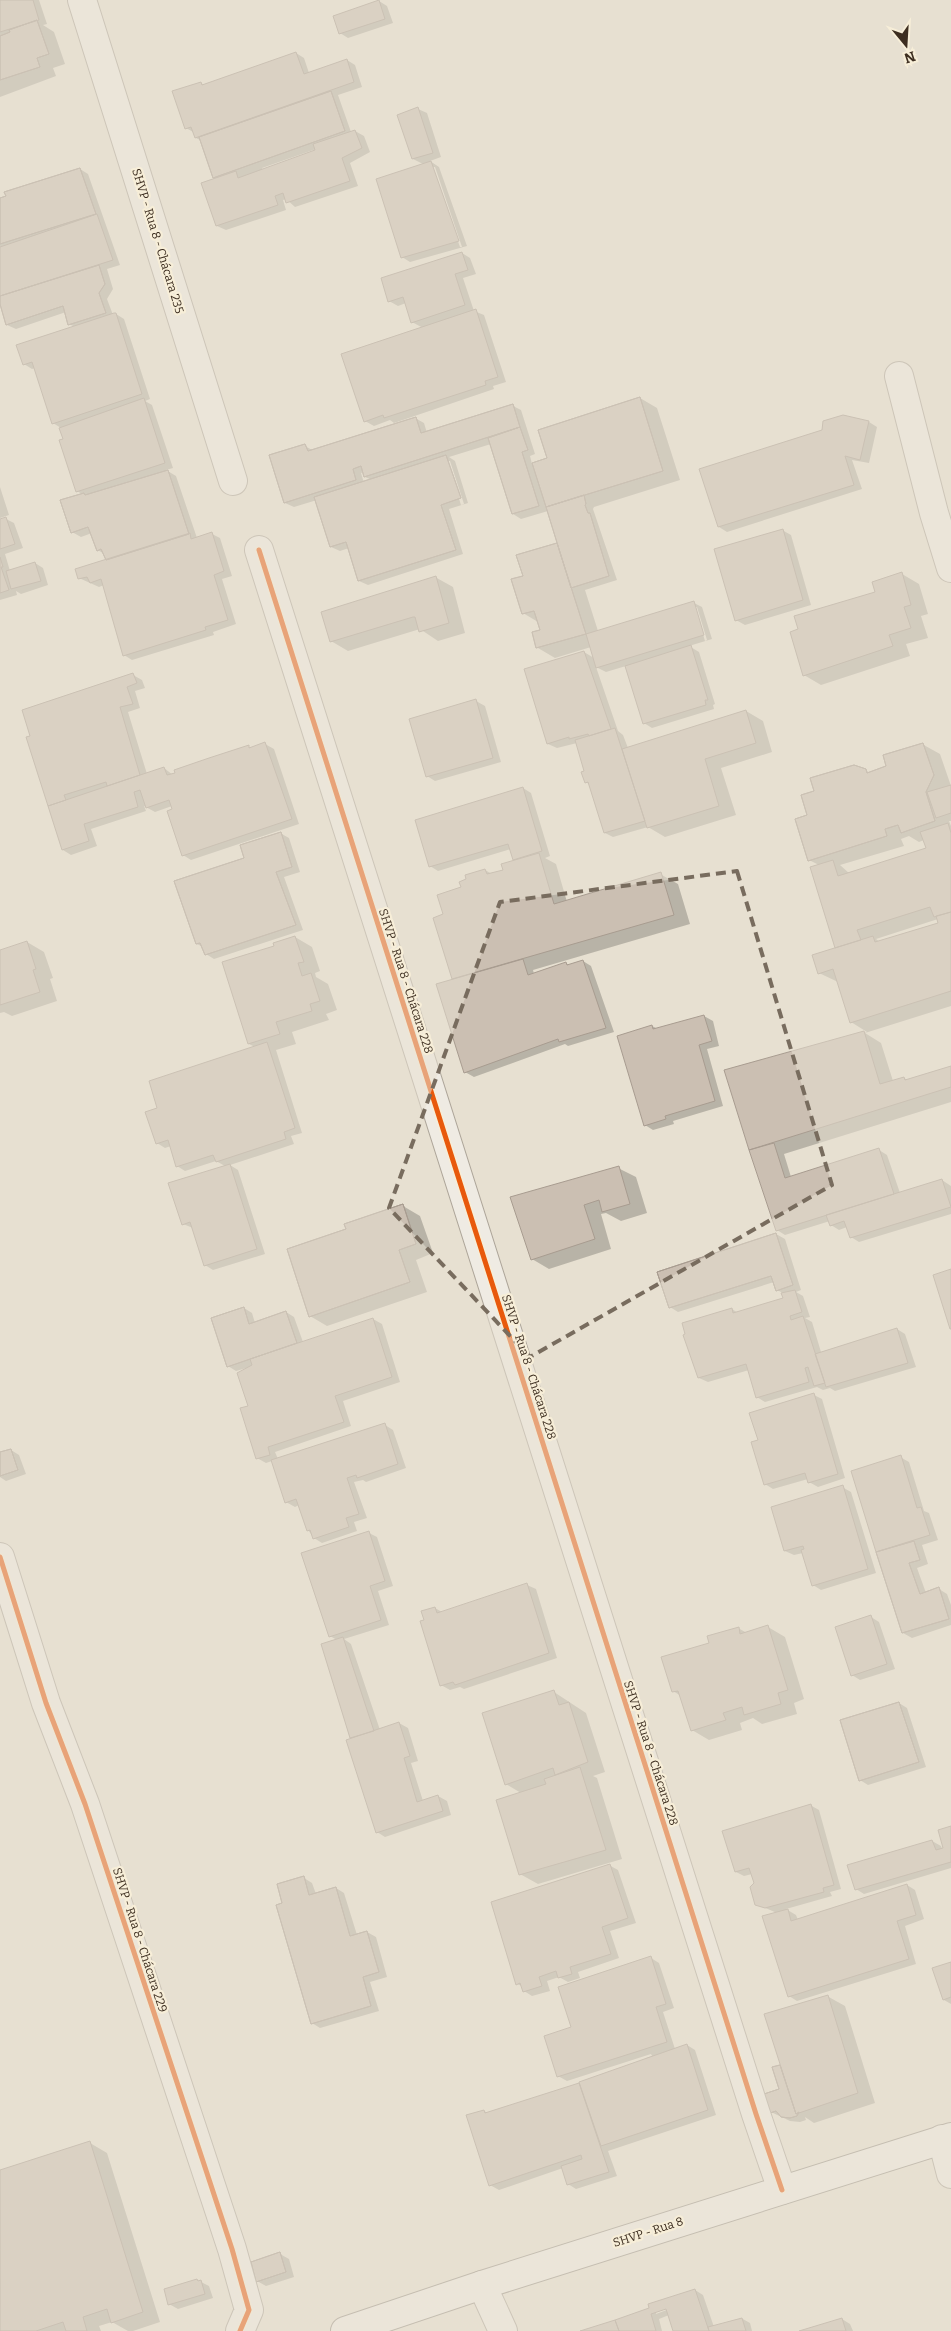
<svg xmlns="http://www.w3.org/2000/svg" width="951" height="2331" font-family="Bitter,serif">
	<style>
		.shadow { fill: #0003; fill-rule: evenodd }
		.building { fill: #cbbfb2; stroke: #a89c90 }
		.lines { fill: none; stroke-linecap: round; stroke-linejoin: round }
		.street-casing { stroke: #ada599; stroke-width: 30 }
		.secondary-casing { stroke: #9c958a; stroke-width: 30 }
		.street { stroke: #efebe3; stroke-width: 28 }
		.secondary { stroke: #efebe3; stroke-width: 28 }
		.cycleway-casing { stroke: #f7eed8; stroke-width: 8 }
		.cycleway { stroke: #e8590c; stroke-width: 5 }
		.marked { fill: none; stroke: #786c5e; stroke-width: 4; stroke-dasharray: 10 6; stroke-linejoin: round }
		.labels { text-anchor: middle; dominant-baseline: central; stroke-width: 4.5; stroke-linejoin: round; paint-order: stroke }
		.street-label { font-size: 12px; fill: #3d2e20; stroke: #f7eed8 }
	</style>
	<rect width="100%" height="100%" fill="#e7e0d1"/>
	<!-- shadow -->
	<path class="shadow" d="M0,0H39L47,24L43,25L54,32L65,64L53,68L56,76L0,97Z
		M379,1L387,6L393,23L348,38L340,33Z
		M296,53L304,58L309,73L347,60L355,65L362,87L338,95L351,132L355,131L364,136L370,152L350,163L358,186L295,207L286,199L283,200L286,210L226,230L217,226L203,184L217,179L214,177L202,141L196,138L195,133L186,128L201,83L204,85ZM316,149L317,151L263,170L262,168Z
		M418,109L427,113L441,157L430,161L439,167L467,246L410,262L402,257L423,164L413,159L399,115ZM432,167H435L462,247H460Z
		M80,169L88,174L120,265L107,269L113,289L107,299L113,315L116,314L124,319L150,399L145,401L152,405L173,468L166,470L176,476L197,538L212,534L220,538L232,576L222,579L236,624L213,632L214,635L132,660L124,655L104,585L99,587L79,578L107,561L104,554L98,550L92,533L81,537L72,532L82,494L77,491L61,428L53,423L35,368L32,369L24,364L75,327L69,324L66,312L16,329L7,325L0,303V200Z
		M462,253L470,258L476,274L463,278L474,311L484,315L506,382L493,386L494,389L394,423L390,420L374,426L365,421L423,328L412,322L406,303L398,306L389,301Z
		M640,398L657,408L680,480L594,507L593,509L617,580L585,590L598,631L694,603L702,607L712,639L689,646L699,652L715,704L713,705L714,709L652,728L644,723L626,666L606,672L596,667L618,731L623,735L628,748L746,711L763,721L772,752L721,768L736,815L665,837L648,827L613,837L605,833L590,785L586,782L585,772L577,743L557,748L548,744L526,670L584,652L594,658L591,647L555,658L538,648L533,633L541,631L538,622L523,613L525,577L556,544L559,545L548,511L521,519L513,514L491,444L449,457L455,461L468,503L449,509L463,554L368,585L359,581L349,548L340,551L331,547L317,500L294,507L285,503L305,446L314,451L415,418L424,423L427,433L513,406L521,410L535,454L530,456L532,464L548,459ZM447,461H450L464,504L461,505ZM364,472L365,477L372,480L364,483L361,473ZM695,607H697L707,640L705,641Z
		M869,422L877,427L869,463L852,460L862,489L727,532L719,527Z
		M0,487L9,515L0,518Z
		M6,519L14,523L23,548L5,554L10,571L35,563L43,568L48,585L21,594L16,591L17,595L0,600V520Z
		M782,530L791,535L811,605L745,625L736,620Z
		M902,574L919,584L928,614L921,616L928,638L906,644L910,656L821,685L804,675L876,592Z
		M435,577L453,587L465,633L438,641L420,629L348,651L331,641Z
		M133,675L142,680L145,688L135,691L140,708L128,712L147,774L164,768L173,775L249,747L251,748L265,744L274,749L299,824L191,860L183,855L172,806L155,812L144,806L146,811L91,829L97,846L71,855L63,850L27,738Z
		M476,701L485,706L501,762L435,781L427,776Z
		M922,744L940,754L951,786V821H949L951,826V1006L865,1033L881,1043L893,1081L904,1078L909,1081L951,1068V1102L784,1154L791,1177L879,1150L887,1155L900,1193L942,1180L951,1186V1214L859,1242L851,1237L847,1227L839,1230L831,1225L830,1221L785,1235L777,1230L726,1071L867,1032L851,1022L838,982L819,973L837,949L819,865L809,860V816L865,770L870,773L888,767ZM909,836L919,842L924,840L927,849L850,874L840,865L904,846L901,839ZM938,919L939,924L880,942L876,939Z
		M523,788L531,793L550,856L545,858L556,864L567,902L660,874L678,884L690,924L533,970L534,974L566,963L570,966L583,961L591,966L614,1032L568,1046L565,1044L474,1077L465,1072L454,980L435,918L445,915L462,888L485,870L492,874L504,870L515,861L511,849L438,871L430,866Z
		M280,833L289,838L300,872L284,877L303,930L214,959L206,954L203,947L197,944L246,859Z
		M295,937L312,947L320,971L315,973L316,977L328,984L337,1010L326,1014L329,1020L292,1032L296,1044L276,1050L302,1133L291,1136L294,1144L230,1165L238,1170L265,1254L213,1270L205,1265L193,1228L183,1224L225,1166L216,1161L185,1171L177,1166L171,1146L165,1148L157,1143L159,1109L255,1047L249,1044L276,947Z
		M27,942L44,952L53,978L50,979L57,1001L12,1016L4,1012L0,1013V951Z
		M704,1016L713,1021L719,1046L707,1049L723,1106L673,1121L674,1124L653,1130L645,1125L619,1037L652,1026L658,1029Z
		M618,1168L636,1177L647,1213L621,1221L606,1213L601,1214L611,1249L549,1269L532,1259Z
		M403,1206L420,1216L433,1253L416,1260L427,1292L327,1326L310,1316L347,1229Z
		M776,1234L785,1239L801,1290L796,1292L803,1296L810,1317L805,1318L812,1322L821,1352L897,1329L905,1334L916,1367L835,1391L830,1388L823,1390L817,1387L765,1402L757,1397L749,1370L708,1382L699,1378L732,1309L738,1313L785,1299L783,1293L777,1290L774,1282L678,1312L670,1307Z
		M244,1308L252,1313L255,1323L286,1312L294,1317L303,1342L373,1319L382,1324L400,1382L343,1401L351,1426L275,1452L278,1459L385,1425L393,1430L406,1468L366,1482L363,1480L354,1482L367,1518L354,1522L357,1531L322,1543L314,1538L308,1530L299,1505L295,1507L286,1502L272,1461L266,1463L257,1458L250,1406V1367L236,1371L228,1366Z
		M814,1395L822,1399L845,1478L818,1487L809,1482L808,1479L773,1489L765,1484L759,1441Z
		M11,1450L19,1455L26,1474L6,1481L0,1477V1454Z
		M900,1457L909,1462L924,1511L929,1513L938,1540L922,1545L928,1564L917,1568L926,1593L939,1589L947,1594L951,1605V1625L912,1638L903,1633L853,1472Z
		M842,1487L851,1492L876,1573L821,1590L813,1585L803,1553L794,1555L785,1551Z
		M369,1533L377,1537L393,1586L378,1591L389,1625L344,1639L351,1644L380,1730L399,1723L408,1728L418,1761L411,1763L423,1801L438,1796L447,1801L451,1815L385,1837L377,1832L323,1645L337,1640L330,1636Z
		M527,1585L536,1589L557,1658L464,1689L460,1687L450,1690L441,1685L426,1621L435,1608L442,1612Z
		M871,1617L879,1622L895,1669L860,1680L852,1675Z
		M768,1627L785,1637L804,1699L794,1703L797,1714L762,1724L753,1718L740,1723L742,1730L709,1740L692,1730L681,1696L673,1691L710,1644L738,1628L747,1633Z
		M554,1692L586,1713L605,1772L593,1776L597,1778L622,1859L538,1884L520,1874L521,1793L506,1784Z
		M899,1703L907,1708L926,1767L868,1785L860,1780Z
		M810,1805L819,1810L841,1889L830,1892L832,1896L786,1909L796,1915L798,1920L907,1885L915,1890L924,1919L905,1926L916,1964L797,2001L789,1996L777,1913L756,1904L755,1884L752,1874L744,1876L736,1872Z
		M951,1827V1868L864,1894L856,1889L932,1841L941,1846L942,1849H945Z
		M607,1864L618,1870L636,1923L610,1931L619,1958L578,1972L580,1978L568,1982L559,1977L547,1981L550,1991L532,1996L524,1991L522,1986L517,1984L608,1866Z
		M304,1878L312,1883L316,1894L336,1888L344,1893L357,1935L367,1932L376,1937L387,1977L370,1982L379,2011L320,2028L312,2023Z
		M651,1958L659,1963L674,2008L663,2012L675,2049L687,2045L695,2050L716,2115L608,2151L617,2176L576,2189L568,2184L563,2168L499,2190L490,2185L484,2111L488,2113L580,2084L647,2061L646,2058L652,2056L651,2054L567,2081L558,2076L572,2028Z
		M951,1963V2004L944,2000Z
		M827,1996L845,2006L875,2103L814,2123L805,2117L806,2120L800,2122L790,2121L771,2112L781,2090L780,2066L782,2067Z
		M90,2143L107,2153L160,2322L133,2331H128L112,2322L99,2326L101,2331H0V2171Z
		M280,2254L289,2259L294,2277L266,2286L257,2281Z
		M197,2280L209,2286L213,2298L178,2309L169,2304Z
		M695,2290L703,2295L714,2327L741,2318L750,2323L752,2331H674L669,2315L659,2319L662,2331H584L650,2309ZM671,2306L672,2308L656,2314V2311Z
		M842,2319L850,2324L853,2331H803Z"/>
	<!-- building -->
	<path class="building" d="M0,0H33L39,20L0,32Z
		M379,0L385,19L339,34L333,16Z
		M37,20L49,54L37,58L40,67L0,80V36L10,32L9,30Z
		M37,20L49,54L37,58L40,67L0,80V36L10,32L9,30Z
		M296,52L304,74L347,59L354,82L195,138L191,127L185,129L172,91L201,82L202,85Z
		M331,91L345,131L213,178L199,137Z
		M331,91L345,131L213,178L199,137Z
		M418,107L433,153L412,159L397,115Z
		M355,130L362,148L342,158L350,181L286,203L283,193L275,196L278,205L216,226L201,183L236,171L238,178L315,150L313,144Z
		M431,161L459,241L401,258L376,179Z
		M80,168L96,214L0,244V198L6,196L4,192Z
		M80,168L96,214L0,244V198L6,196L4,192Z
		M97,214L113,260L0,296V247Z
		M462,252L468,270L455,274L465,305L411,323L403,297L388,302L381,278Z
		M99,265L105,284L99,293L106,313L68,325L63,306L6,325L0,304V296Z
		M99,265L105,284L99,293L106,313L68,325L63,306L6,325L0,304V296Z
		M476,309L498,377L485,381L486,385L384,418L383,415L364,422L341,354Z
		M114,313H116L142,394L52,424L32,362L23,365L16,345Z
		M640,397L663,471L546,507L532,463L547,458L538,430Z
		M640,397L663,471L546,507L532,463L547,458L538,430Z
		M144,398L165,463L76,492L59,440L63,439L59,428Z
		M513,404L520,427L364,477L361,466L353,469L356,480L284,503L269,455L305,444L308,451L416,417L421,433Z
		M513,404L520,427L364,477L361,466L353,469L356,480L284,503L269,455L305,444L308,451L416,417L421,433Z
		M843,415L869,421L860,460L845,456L854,485L718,527L699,469L822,430L823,421Z
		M520,427L528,450L522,452L539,506L512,514L488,438Z
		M520,427L528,450L522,452L539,506L512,514L488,438Z
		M446,455L461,498L441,505L456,550L358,581L346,542L330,547L314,497Z
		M446,455L461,498L441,505L456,550L358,581L346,542L330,547L314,497Z
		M168,470L189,534L106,560L101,549L97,551L88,527L71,533L60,500L84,493L85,495Z
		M168,470L189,534L106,560L101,549L97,551L88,527L71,533L60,500L84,493L85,495Z
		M584,495L586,504L585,505L588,513H590L609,576L571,588L546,507Z
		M584,495L586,504L585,505L588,513H590L609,576L571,588L546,507Z
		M6,517L15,544L0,549V519Z
		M783,529L803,600L735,621L714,549Z
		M212,532L224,571L214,575L228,620L205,627L206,630L123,656L101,579L90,583L87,577L78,579L75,569L190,533L191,539Z
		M557,543L586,634L536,648L532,632L540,630L534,611L522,614L511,579L523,576L516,555Z
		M557,543L586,634L536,648L532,632L540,630L534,611L522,614L511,579L523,576L516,555Z
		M0,557L3,567H1L9,590L0,593Z
		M35,562L41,581L11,589L6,571Z
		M902,572L911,605L904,607L911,628L889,635L893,646L803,676L790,632L798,629L794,616L875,592L872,582Z
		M436,576L449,623L419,632L415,617H413L330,642L321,612Z
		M694,601L704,635L596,668L586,634Z
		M691,645L708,700H705L706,705L643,724L625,666Z
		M584,651L611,729L589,736L588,734L569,739V737L547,744L524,669Z
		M133,673L137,683L127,687L133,704L120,707L140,775L107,786L106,782L64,795L66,800L48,806L26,737L30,736L22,710Z
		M476,699L493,758L426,777L409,719Z
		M746,710L756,743L705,759L719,806L647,828L622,749Z
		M615,728L645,821L604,833L588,782L585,783L581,772L584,771L575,740Z
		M265,742L292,819L182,856L167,811L172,809L169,800L146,808L140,790L134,792L138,807L84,824L89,841L62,850L48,806L164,767L167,775L175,773L174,770L209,758L249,745V748Z
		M923,743L934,775L926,792L935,821L901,833L898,825L885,829L887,836L808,861L795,819L807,815L801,795L814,791L810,778L854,765L866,769L867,773L886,766L883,755Z
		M923,743L934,775L926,792L935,821L901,833L898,825L885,829L887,836L808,861L795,819L807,815L801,795L814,791L810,778L854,765L866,769L867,773L886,766L883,755Z
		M951,785V813L936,818L927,792Z
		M523,787L542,851L513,860L508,844L429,867L415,820Z
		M948,823L951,833V912L934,917L930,907L857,930L861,940L835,948L810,867L833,860L838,876L926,848L920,832Z
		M281,832L292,867L276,872L296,925L205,955L200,943L196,944L174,881L244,858L240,845Z
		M281,832L292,867L276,872L296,925L205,955L200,943L196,944L174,881L244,858L240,845Z
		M539,853L554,904L661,872L674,915L452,979L433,918L443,914L437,895L461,887L459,882L466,879L465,875L485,869L487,874L503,870L501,864Z
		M951,912V991L850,1023L833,969L818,974L812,955L873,936L875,942L938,923L936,916Z
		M295,936L304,962L298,963L302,976L311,973L320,1001L310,1004L312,1011L276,1022L280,1034L248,1044L222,962L274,946L273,943Z
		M27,941L36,969L33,970L40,992L0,1005V950Z
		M523,959L528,975L566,962L567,965L583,960L606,1028L559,1042L558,1039L464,1073L436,984Z
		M704,1015L712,1041L699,1045L715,1101L665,1116L666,1119L644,1126L617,1036L652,1025L653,1029Z
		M864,1031L880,1084L904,1077L905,1080L951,1066V1087L749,1150L724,1070Z
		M267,1042L295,1128L284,1132L286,1139L216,1162L213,1155L176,1167L168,1140L156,1144L145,1112L157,1108L149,1081Z
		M774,1143L785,1178L879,1148L894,1194L776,1231L749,1150Z
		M230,1164L257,1249L204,1266L190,1222L182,1225L168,1183Z
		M619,1166L630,1204L602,1212L599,1200L584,1205L595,1239L531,1260L510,1197Z
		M942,1179L951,1207L850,1238L844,1221L830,1226L826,1215Z
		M403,1204L416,1244L399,1250L410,1282L309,1317L287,1249L346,1229L344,1224Z
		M403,1204L416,1244L399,1250L410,1282L309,1317L287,1249L346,1229L344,1224Z
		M776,1233L793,1285L776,1291L771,1276L669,1308L657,1272Z
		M776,1233L793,1285L776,1291L771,1276L669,1308L657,1272Z
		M951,1269V1329H950L933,1275Z
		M795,1290L802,1312L790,1316L791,1320L803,1316L825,1383L814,1386L808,1367L805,1368L809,1382L756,1398L746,1364L698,1378L683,1335L685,1334L682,1323L732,1308L733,1313L783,1298L781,1293Z
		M244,1307L249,1324L286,1311L297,1343L227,1367L211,1318Z
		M244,1307L249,1324L286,1311L297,1343L227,1367L211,1318Z
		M373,1318L392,1377L335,1396L344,1422L268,1447L270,1455L256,1459L240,1408L248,1406L237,1373L252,1365L250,1359Z
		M897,1328L908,1363L826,1387L815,1354Z
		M814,1393L838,1474L808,1483L805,1473L764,1485L751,1442L758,1440L749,1413Z
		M385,1423L398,1464L357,1478L356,1475L347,1478L359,1514L346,1518L349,1527L313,1539L310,1530L307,1531L296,1499L285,1503L271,1460Z
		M11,1449L18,1470L0,1476V1452Z
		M11,1449L18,1470L0,1476V1452Z
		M901,1455L917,1508L921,1507L930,1535L876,1552L851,1471Z
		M843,1485L868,1569L812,1586L801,1550L804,1549L803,1546L784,1551L771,1507Z
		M369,1531L385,1581L370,1586L381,1620L329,1637L301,1553Z
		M914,1541L920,1560L909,1563L920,1594L939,1587L949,1619L902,1633L876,1552Z
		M914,1541L920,1560L909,1563L920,1594L939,1587L949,1619L902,1633L876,1552Z
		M527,1583L549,1653L455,1685L453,1682L440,1686L420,1621L424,1620L421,1611L435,1607L437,1613Z
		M871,1615L887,1664L851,1676L835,1627Z
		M768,1625L788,1690L778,1693L781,1704L744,1715L742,1707L723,1713L726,1720L691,1731L678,1691L672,1692L661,1657L709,1643L707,1636L739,1627L740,1634Z
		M343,1637L374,1731L350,1738L321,1644Z
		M554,1690L559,1705L569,1702L588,1762L555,1775L553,1768L505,1785L482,1713Z
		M899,1702L919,1762L859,1781L840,1720Z
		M899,1702L919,1762L859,1781L840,1720Z
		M399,1722L410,1756L404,1758L417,1802L438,1795L443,1811L376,1833L346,1740Z
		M580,1767L606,1850L519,1875L496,1800L546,1784L544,1779Z
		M811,1804L834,1885L823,1888L824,1892L765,1908L755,1905L750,1887L754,1883L749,1868L735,1872L722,1831Z
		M951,1826V1862L855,1890L847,1865L932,1840L936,1850L943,1848L938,1830Z
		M610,1864L628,1918L602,1927L611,1954L570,1967L572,1974L558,1978L556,1971L539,1977L542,1986L523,1992L520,1983L516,1985L491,1902Z
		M304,1876L309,1895L336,1887L350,1936L367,1931L379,1972L363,1977L371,2006L311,2024L276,1905L282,1903L277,1884Z
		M304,1876L309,1895L336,1887L350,1936L367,1931L379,1972L363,1977L371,2006L311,2024L276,1905L282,1903L277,1884Z
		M907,1884L916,1915L897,1921L909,1959L788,1997L762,1916L788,1909L791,1921Z
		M651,1956L666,2004L656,2007L667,2042L557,2077L544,2036L571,2027L558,1987Z
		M951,1962V1997L943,2000L932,1968Z
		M828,1995L858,2093L796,2114L764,2014Z
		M687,2044L708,2110L601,2146L579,2082Z
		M780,2065L796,2114L799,2112L797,2116L790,2118L781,2117L776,2111L770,2113L764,2094L779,2089L772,2067Z
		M780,2065L796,2114L799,2112L797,2116L790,2118L781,2117L776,2111L770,2113L764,2094L779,2089L772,2067Z
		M579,2083L609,2172L567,2185L561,2166L582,2159L581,2155L489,2186L466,2115L484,2110L485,2113Z
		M90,2141L143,2312L111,2323L107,2309L83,2317L87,2331H66L63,2322L36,2331H0V2170Z
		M280,2252L286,2272L256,2282L251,2262Z
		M280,2252L286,2272L256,2282L251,2262Z
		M197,2279L198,2281L201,2280L205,2294L168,2305L164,2289Z
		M695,2289L709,2331H673L666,2309L651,2314L656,2331H619L615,2320L649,2308L648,2304Z
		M742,2318L746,2331H709L708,2327Z
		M842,2318L846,2331H799Z
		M615,2320L619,2331H580Z"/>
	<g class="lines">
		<defs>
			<path id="street" d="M82,0L233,481
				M899,376L934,513L951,568
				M259,550L756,2114L782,2190
				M0,1557L46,1703L85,1804L232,2249L249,2310L240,2331
				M942,2139L951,2174
				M482,2285L503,2331"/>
			<path id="secondary" d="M345,2331L482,2285L951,2137"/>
		</defs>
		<!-- street casing -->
		<use href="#street" class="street-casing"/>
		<!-- secondary casing -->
		<use href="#secondary" class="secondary-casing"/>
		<!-- street -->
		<use href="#street" class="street"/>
		<!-- secondary -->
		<use href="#secondary" class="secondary"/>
		<defs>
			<path id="cycleway" d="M259,550L756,2114L782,2190
				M0,1557L46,1703L85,1804L232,2249L249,2310L240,2331"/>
		</defs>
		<!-- cycleway casing -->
		<use href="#cycleway" class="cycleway-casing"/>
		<!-- cycleway -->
		<use href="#cycleway" class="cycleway"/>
	</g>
	<!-- marked area -->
	<path d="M0 0H951V2331H0ZM737,871L832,1185L530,1357L389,1208L500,902Z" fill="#e7e0d1" fill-opacity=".55" fill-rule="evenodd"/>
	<path class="marked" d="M737,871L832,1185L530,1357L389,1208L500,902Z"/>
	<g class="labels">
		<!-- street labels -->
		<g class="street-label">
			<text transform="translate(158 241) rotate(73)">SHVP - Rua 8 - Chácara 235</text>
			<text transform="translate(406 981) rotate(72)">SHVP - Rua 8 - Chácara 228</text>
			<text transform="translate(529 1367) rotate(72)">SHVP - Rua 8 - Chácara 228</text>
			<text transform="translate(651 1753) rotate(72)">SHVP - Rua 8 - Chácara 228</text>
			<text transform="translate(140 1940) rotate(72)">SHVP - Rua 8 - Chácara 229</text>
			<text transform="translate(648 2232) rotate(-18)">SHVP - Rua 8</text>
		</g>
	</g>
	<!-- north arrow -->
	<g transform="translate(906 45) rotate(162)" stroke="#f7eed8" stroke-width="4" paint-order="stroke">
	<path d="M0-4L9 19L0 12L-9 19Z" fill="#3d2e20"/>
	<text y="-8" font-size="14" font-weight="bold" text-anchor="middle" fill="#3d2e20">N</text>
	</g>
</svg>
